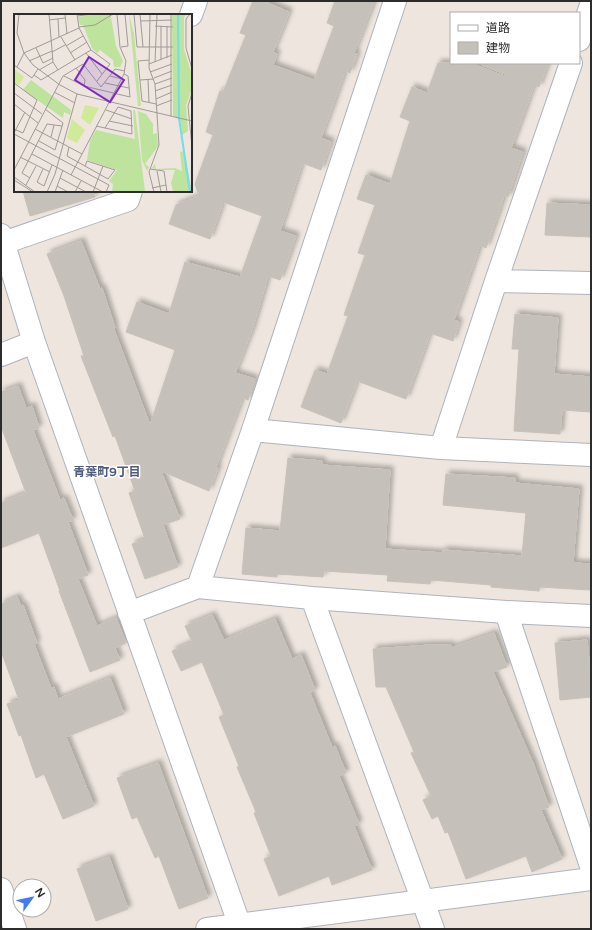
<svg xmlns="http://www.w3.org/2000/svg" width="592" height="930" font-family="'Varela Round','Noto Sans JP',sans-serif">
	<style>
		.building { fill: #c6c0ba; stroke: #c9c1b8; filter: url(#shadow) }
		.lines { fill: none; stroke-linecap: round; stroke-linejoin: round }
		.street-casing { stroke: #aeb3bc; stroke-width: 24 }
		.secondary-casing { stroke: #aeb3bc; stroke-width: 24 }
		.street { stroke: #fff; stroke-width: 22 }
		.secondary { stroke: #fff; stroke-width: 22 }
		.labels { text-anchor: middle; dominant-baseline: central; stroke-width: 3; stroke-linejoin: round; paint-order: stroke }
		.neighbourhood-label { font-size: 12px; font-weight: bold; fill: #4c5b7c; stroke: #fff }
		.inset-river { fill: none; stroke: #73dced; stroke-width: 2 }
		.inset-road { fill: none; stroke: #a09b97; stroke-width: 1 }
		.view { fill: #7b2cbf; fill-opacity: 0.15; stroke: #7b2cbf; stroke-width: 2 }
		.inset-edge { fill: none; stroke: #2c2c2c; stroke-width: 2 }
	</style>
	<defs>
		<filter id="shadow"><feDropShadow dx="3.5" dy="-3.5" stdDeviation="2" flood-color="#0004"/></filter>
	</defs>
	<rect width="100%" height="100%" fill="#ede5de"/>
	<!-- building -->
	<path class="building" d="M253,1H263L289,12L273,52L277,54L273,65L314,80L334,26L327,23L335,1H374L354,53L357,54L350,73L345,71L321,138L331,142L321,170L302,163L280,231L296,236L280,280L268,276L252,330L235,373L255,379L248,400L242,398L216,467L218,468L209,491L161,471L180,519L163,525L178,567L145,579L132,544L145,539L129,493L135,491L115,436L113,437L81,356H84L64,296L47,254L81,241L100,289L102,288L115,328L113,327L150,425L175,350L126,332L137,302L169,314L185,262L240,277L262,216L223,202L210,239L169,224L176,205L199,196L195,184L213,135L206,132L220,91L223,92L246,35L240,33Z
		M438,63H470L504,76L505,74L482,65V63H548L539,87L534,85L511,148L523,152L508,197L504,196L486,248L480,245L454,320L459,322L453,341L430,333L406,399L357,381L341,423L301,407L315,370L327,374L348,316L344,315L365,255L358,253L375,205L357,199L366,175L390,184L410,121L400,117L412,87L427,93Z
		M23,191H94L95,197L30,216Z
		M547,203L591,205V237L545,235Z
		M515,314L558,318L554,374L591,377V412L562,410L560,434L514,431L519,349H512Z
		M18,386L26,408L32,406L39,428L33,430L60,500L64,498L73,520L68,522L88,575L78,579L97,626L116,618L126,643L115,648L120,660L90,672L59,591H60L39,533L1,548V503L26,493L1,426V392Z
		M288,458L322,461V465L390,470L385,549L443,553V550L522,556L526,513L443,505L446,474L515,478V483L579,489L573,563L591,564L590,590L540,587L539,591L491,587V585L431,580L430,584L387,581L388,575L324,571L323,577L277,574V577L242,574L246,528L280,531Z
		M17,597L21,606L23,605L37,643L34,644L51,688L54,687L58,699L110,678L124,714L66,737L94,806L63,819L44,774L36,778L21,735L19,736L7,704L19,700L1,651V604Z
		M212,615L224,640L275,619L292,659L301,655L315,690L310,693L332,747L335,746L346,773L339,776L359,824L354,826L372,870L332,885L329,876L279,896L264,859L271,856L254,813L256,812L237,767L239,766L219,717L224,715L202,662L181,671L172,651L192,642L185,626Z
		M494,633L507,667L493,672L533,763L549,807L541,810L562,859L532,872L526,856L466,879L448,832L445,833L438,816L432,819L423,800L431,796L411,753L414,752L386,687H376L373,649L430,645H451V648Z
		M587,640L591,681V697L560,700L555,643Z
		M158,763L208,898L179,909L159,856L155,858L137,817L132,819L117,778Z
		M109,857L128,909L96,921L77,869Z"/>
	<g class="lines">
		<defs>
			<path id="street" d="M191,15L196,1
				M579,40L591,5
				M1,235L34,342L241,929
				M3,243L128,200L131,191
				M496,281L591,283
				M1,355L34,342
				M253,430L441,448L591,455
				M441,448L496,281L571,63
				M198,587L253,430L395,1
				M312,598L433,929
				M506,612L591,866
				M129,613L198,587L312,598L506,612L591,616"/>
			<path id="secondary" d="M1,889L15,929
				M207,929L591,879"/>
		</defs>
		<!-- street casing -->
		<use href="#street" class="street-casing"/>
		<!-- secondary casing -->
		<use href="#secondary" class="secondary-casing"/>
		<!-- street -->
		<use href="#street" class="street"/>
		<!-- secondary -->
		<use href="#secondary" class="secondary"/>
	</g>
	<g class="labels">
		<!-- neighbourhood labels -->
		<g class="neighbourhood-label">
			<text x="107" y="472">青葉町9丁目</text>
		</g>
	</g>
	<!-- overview -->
	<g transform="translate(14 14)">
		<rect width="178" height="178" fill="#ede5de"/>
		<path d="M84,0H96L97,3L102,32L109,47L106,53H100L99,46L86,36L83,39L78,34L69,11H66L64,3ZM115,0L120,20L127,92H124ZM158,0H173L170,3V35L178,61V75L172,91L174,117L168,121L167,108L159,101ZM17,66L57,96L56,101L50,98L49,104L9,76ZM119,96H121L131,178H98L99,170L95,167L103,156L73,146L76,127L82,116L121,125ZM124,97L132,100L139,110V120L143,119L144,132L131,150L135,153L133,157L128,146ZM170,137L178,178L159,177L157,169L161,156H145L138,154L141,150L142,155L161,154L168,157L166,138Z" fill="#bde39c"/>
		<path d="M1,56L10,63L5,71L0,68ZM71,91L85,94L76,111L67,104ZM58,105L71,116L63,129L53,124Z" fill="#d1ea97"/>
		<path class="inset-river" d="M164,0L165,104L176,178"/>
		<path class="inset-road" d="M5,0L3,19L10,39L19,51L46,71L63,80L178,107M35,0L39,48L44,56M51,0L53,20M63,0L65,14L77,36L96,50L83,67M120,0L123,33H159M126,0L129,33M136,0L135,54L141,70L145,131L135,158L140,178M157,0V102M176,0L172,5V34L178,55M63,2L79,0M44,5L45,23M35,6L51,4M127,7L158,6M141,12L159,13M65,13L81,11L99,0M47,23L61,46M52,32L69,22M107,33L114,32L111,0M22,34L29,49L39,44M38,38L51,31M56,39L73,28M72,39L88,60M153,44V12M135,46L124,47L128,87L142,90M147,46V12M15,47L38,37M141,48L143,0M135,50L158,41M0,51L18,64L24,55M3,53L10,39L65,14M62,54L71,66L70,72M25,56L39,48M136,58L158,50M20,61L27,66L77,36M50,62L70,72L116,83L114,62L110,60M96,62L108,65M140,64L158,57M134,65L135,89M126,66L140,65M0,69L23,86L9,119L0,115M91,69L115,74M141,70L158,64M87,73L101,55L111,57M141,77L158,71M40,78L61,89M0,79L28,100M178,79L174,92L178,133M142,85L158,78M0,90L24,109M142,92L158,86M92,96L118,105M95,107L119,112M82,112L118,120L117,97L104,93L91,114M21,115L68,140M0,119L11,98M0,120L95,171L92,178M37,123L40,111M25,127L41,136L49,109L31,95M55,133L53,142L71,152L94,165L101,156L73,147L71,152M18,140L89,178M6,143L36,158M29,155L23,168L30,172L38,151M136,155L150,157L153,178M0,156L49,62L69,50L87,73M143,157L147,178M57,161L110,60L112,47L106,33L103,0M0,163L21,178M16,164L8,159L33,110L48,112M46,164L72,178M0,166L19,178M12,171L22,152M43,172L54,178M138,174L152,171M33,178L41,160L63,80M41,178L49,156M61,178L67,167M79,178L89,152"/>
		<path class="view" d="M75,43L110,66L96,88L61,66Z"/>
		<rect width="178" height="178" class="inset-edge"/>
	</g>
	<!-- border -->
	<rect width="592" height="930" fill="none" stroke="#2c2c2c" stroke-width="4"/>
	<!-- legend -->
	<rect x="450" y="12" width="130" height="52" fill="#ffffff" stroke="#ababab"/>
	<rect x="458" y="25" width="20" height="6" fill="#ffffff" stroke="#ababab"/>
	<text x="486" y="32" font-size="12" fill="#2c2c2c">道路</text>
	<rect x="458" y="42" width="20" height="12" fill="#c6c0ba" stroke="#ababab"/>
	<text x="486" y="52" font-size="12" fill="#2c2c2c">建物</text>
	<!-- north arrow -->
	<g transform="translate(32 898) rotate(57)"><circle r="19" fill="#ffffff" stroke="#ababab"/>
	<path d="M0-3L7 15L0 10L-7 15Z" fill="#4179f8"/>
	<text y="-6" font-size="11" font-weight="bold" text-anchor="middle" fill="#2c2c2c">N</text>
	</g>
</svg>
